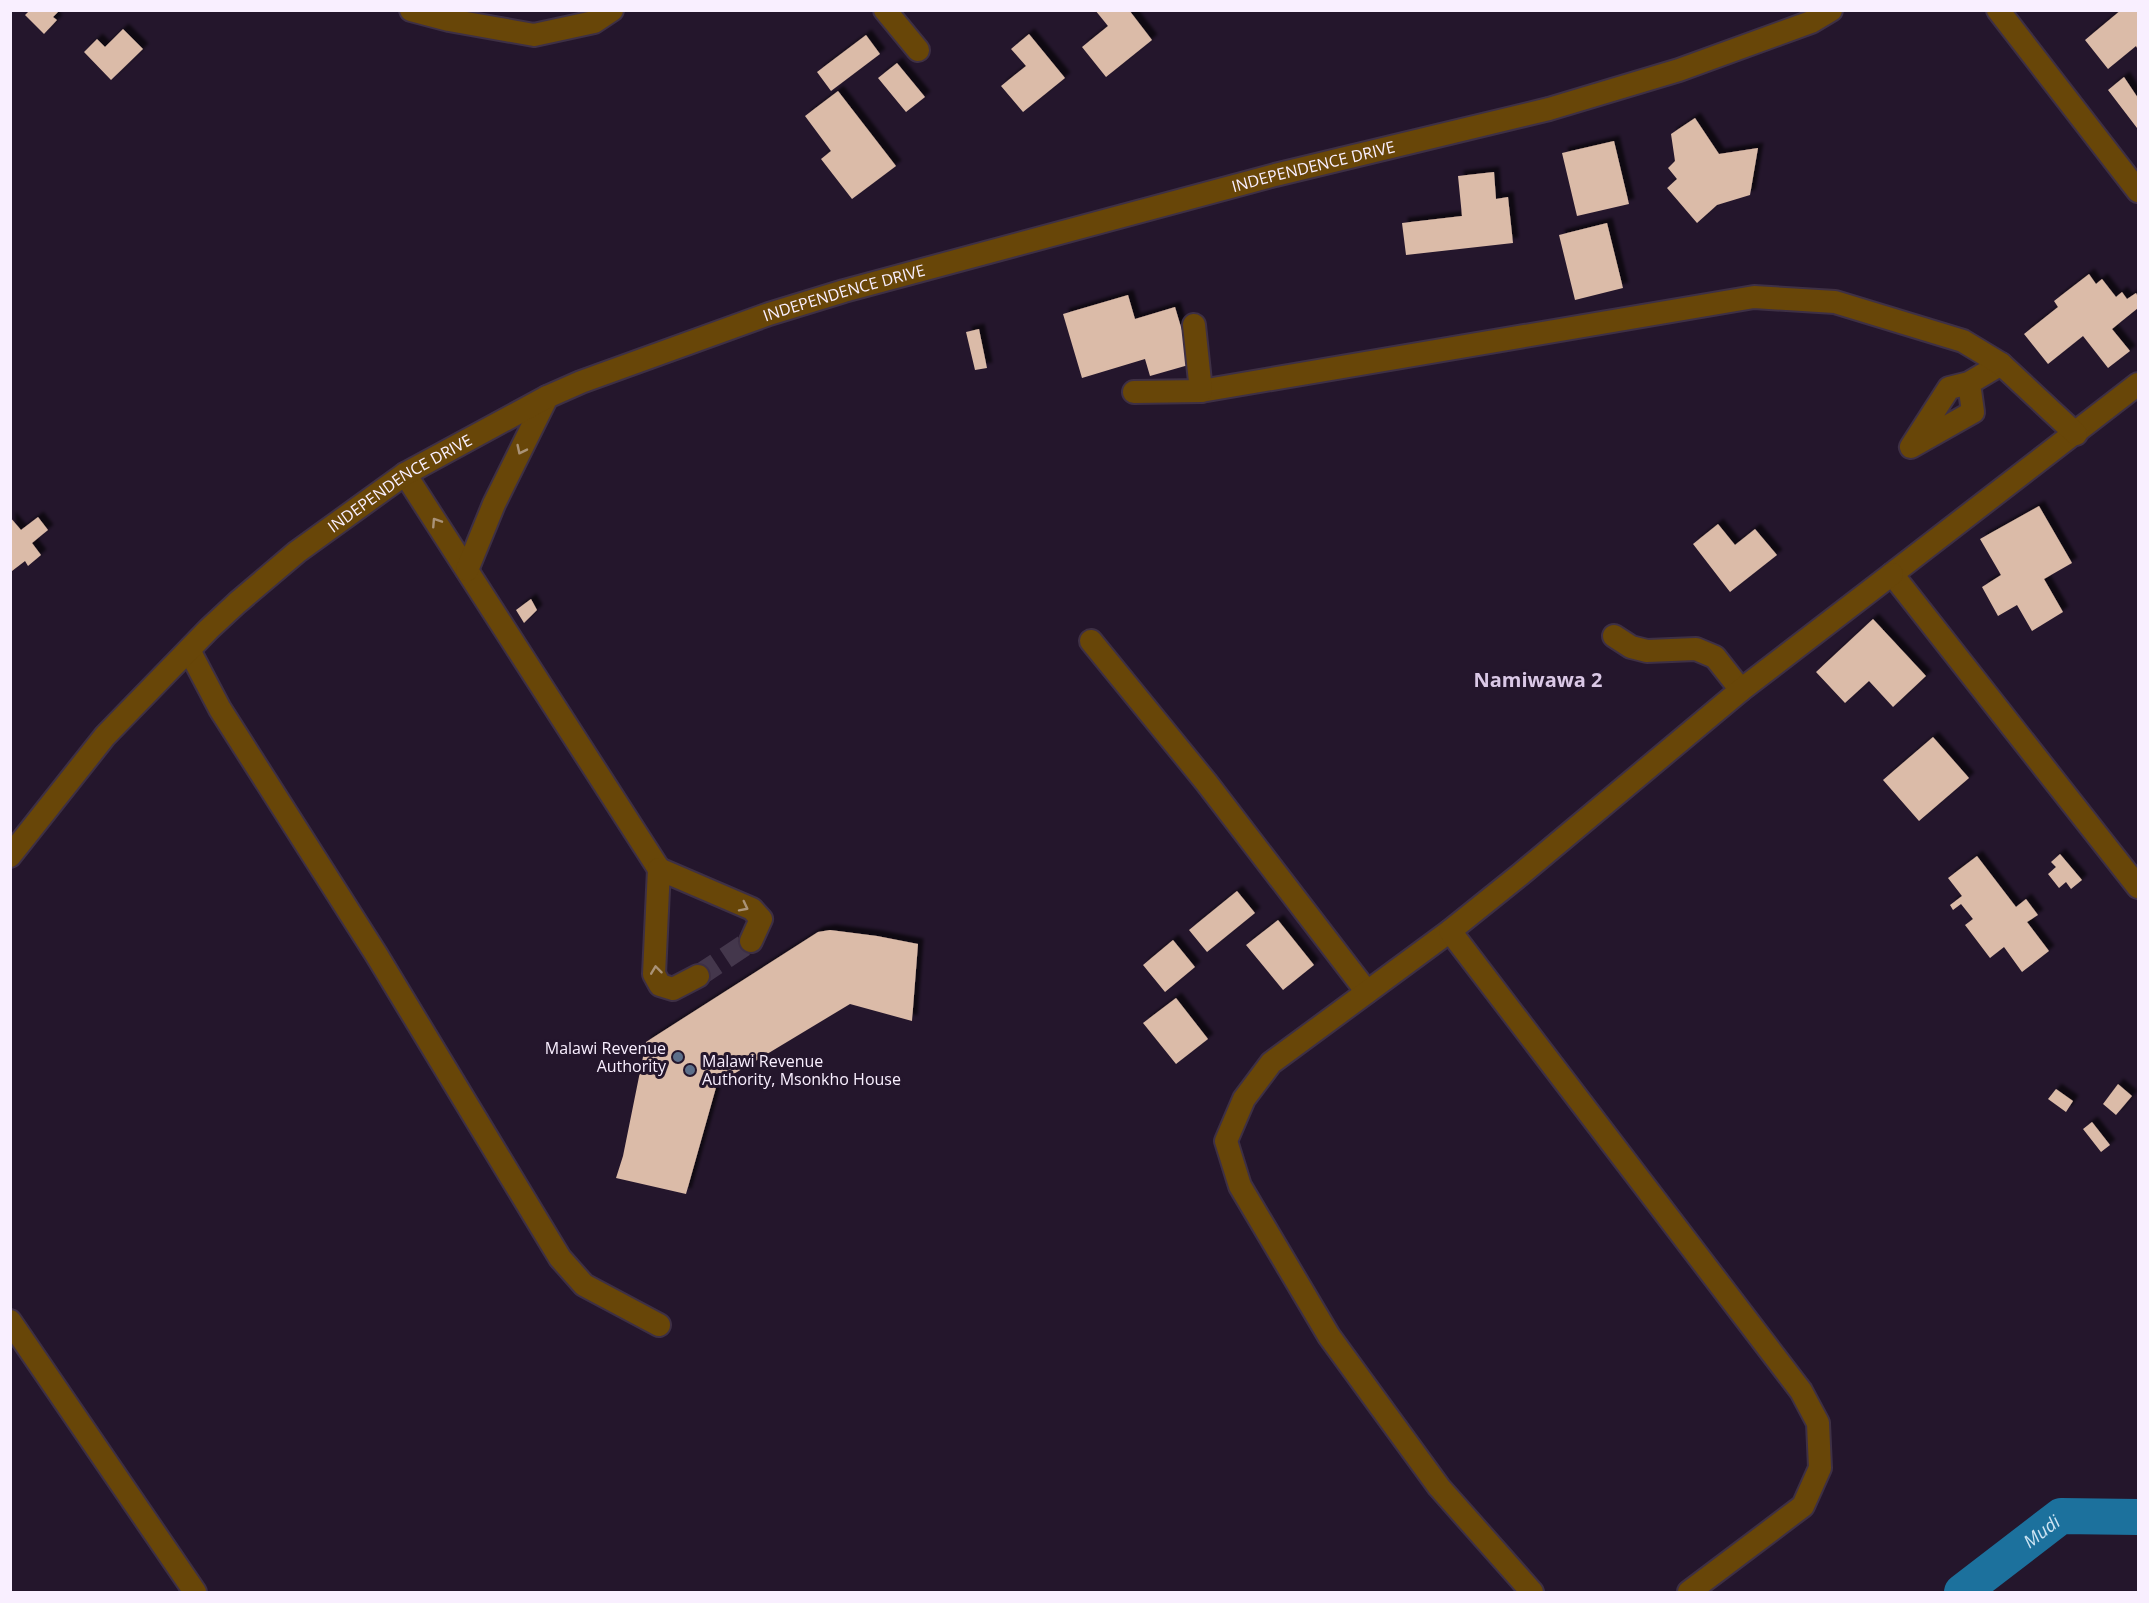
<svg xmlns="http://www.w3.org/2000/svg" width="2149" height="1603" font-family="'Open Sans',sans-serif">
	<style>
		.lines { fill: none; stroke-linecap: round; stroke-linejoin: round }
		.river { stroke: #1c719d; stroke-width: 36 }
		.building { fill: #dbbba8; filter: url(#shadow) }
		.minor-tunnel { stroke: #44374c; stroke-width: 22; stroke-dasharray: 22 11; stroke-linecap: butt }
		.minor-casing { stroke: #3e3045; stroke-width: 26 }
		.minor { stroke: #684608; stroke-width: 22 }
		.oneway { stroke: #a99277 }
		.service-dot { fill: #5c6f8a; stroke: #24162c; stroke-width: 2 }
		.labels { text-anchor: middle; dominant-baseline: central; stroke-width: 6; stroke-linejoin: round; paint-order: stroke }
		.street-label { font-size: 16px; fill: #f9efff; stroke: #24162c }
		.poi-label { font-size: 16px; fill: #f9efff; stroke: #24162c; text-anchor: end }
		.water-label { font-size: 18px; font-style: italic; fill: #cde4f3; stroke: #24162c }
		.quarter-label { font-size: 20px; font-weight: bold; fill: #dac8e6; stroke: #24162c }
	</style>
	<defs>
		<filter id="shadow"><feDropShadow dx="5.5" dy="-5.5" stdDeviation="1.5" flood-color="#0009"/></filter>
	</defs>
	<rect width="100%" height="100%" fill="#24162c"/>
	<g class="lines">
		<!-- river -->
		<path class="river" id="s1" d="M1962,1592L2061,1516L2138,1517"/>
	</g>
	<!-- building -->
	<path class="building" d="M30,10H57L58,12L53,17L57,20L44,34L25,15Z
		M1095,10H1129L1152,40L1106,77L1082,47L1108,26Z
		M2121,10H2138V50L2136,46L2108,69L2085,40Z
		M123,29L143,49L111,80L84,52L97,39L105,47Z
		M1029,34L1065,78L1023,112L1001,86L1026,66L1011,49Z
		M866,35L880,54L831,91L817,72Z
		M897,63L925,97L906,112L878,78Z
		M2124,77L2138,98L2137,128L2108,90Z
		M838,91L896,166L852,199L821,159L831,151L805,116Z
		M1695,118L1719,154L1758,148L1750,195L1717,205L1697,223L1667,188L1677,179L1668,168L1675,161L1671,134Z
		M1614,141L1629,204L1577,216L1562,153Z
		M1494,172L1496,199L1508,197L1513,243L1406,255L1402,223L1462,216L1458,176Z
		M1607,223L1623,288L1575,300L1559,235Z
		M2089,274L2096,284L2102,279L2116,297L2122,292L2127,299L2136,293L2138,297V308L2112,329L2130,351L2108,368L2083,336L2048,364L2024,334L2058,307L2054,301Z
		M1128,295L1135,319L1175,307L1192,364L1150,376L1145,359L1082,378L1063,314Z
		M979,329L987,368L975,370L966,332Z
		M2039,506L2072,563L2044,579L2063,612L2032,631L2017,605L1998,616L1982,587L2001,575L1980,539Z
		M10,517L21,530L38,517L48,530L32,543L41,555L28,566L25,561L12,571L10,569Z
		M1718,524L1735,545L1755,529L1777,555L1730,592L1693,544Z
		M531,599L537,610L524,623L516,610Z
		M1873,619L1926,676L1893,707L1869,681L1845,703L1816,672Z
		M1933,737L1969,778L1919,821L1883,780Z
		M2060,854L2082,880L2071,889L2066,882L2059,888L2048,874L2056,867L2051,862Z
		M1977,856L2016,907L2026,899L2038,915L2027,922L2049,951L2022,972L2004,947L1990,958L1965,925L1973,919L1961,904L1953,910L1950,905L1962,896L1948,878Z
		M1237,891L1255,913L1207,952L1189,930Z
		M1278,920L1314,965L1283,990L1246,945Z
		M830,930L877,936L918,944L912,1021L850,1004L717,1084L686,1194L616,1178L623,1156L646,1042L818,932Z
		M1173,940L1195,967L1165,992L1143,965Z
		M1176,998L1208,1039L1176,1064L1143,1023Z
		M2118,1084L2132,1096L2116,1115L2103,1104Z
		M2056,1089L2073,1101L2066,1112L2048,1099Z
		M2092,1122L2110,1145L2101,1152L2083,1129Z"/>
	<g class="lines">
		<!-- minor-tunnel -->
		<path class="minor-tunnel" d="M698,976L751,941"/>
		<defs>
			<g id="minor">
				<path d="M411,10L449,20L534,35L594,22L612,10"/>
				<path d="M885,10L918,50"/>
				<path d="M1998,10L2138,191"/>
				<path d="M1969,383L1973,412L1911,447L1949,388L1969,383L2001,364"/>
				<path d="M2138,384L1892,574L2138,887"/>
				<path d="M1201,391L1754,297L1835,302L1963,341L2001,364L2076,434"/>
				<path d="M1134,392L1201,391L1194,325"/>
				<path d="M405,474L659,869"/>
				<path d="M467,570L494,504L547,397"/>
				<path d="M1614,636L1631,647L1647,651L1696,649L1715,657L1741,690"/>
				<path d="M1091,641L1206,782L1367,992"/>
				<path d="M189,650L220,709L376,954L560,1258L584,1285L659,1325"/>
				<path id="s2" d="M10,856L105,736L209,629L237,603L297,552L405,474L547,397L581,382L769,314L844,291L1275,175L1549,109L1679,70L1811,22L1831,10"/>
				<path d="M1450,931L1271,1063L1244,1099L1226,1141L1240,1186L1329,1336L1439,1487L1532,1592"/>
				<path d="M698,976L673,989L660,985L654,974L659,869L752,909L761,919L751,941"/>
				<path d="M10,1321L195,1592"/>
				<path d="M1689,1592L1803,1506L1820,1468L1818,1423L1801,1391L1450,931L1521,874L1741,690L1892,574"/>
			</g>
		</defs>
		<!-- minor casing -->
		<use href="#minor" class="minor-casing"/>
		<!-- minor -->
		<use href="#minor" class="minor"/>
	</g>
	<!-- one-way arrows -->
	<defs><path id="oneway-chevron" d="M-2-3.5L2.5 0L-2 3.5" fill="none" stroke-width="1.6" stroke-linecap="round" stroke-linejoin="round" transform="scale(1.5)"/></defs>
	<g class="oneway">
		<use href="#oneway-chevron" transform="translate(521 450) rotate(116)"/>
		<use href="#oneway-chevron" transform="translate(436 522) rotate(-123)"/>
		<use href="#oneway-chevron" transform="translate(744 907) rotate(27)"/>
		<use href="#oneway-chevron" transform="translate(656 970) rotate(-97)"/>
	</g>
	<!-- markers -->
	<g class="service-dot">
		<circle cx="678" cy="1057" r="6"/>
		<circle cx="690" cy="1070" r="6"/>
	</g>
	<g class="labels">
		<!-- street labels -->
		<g class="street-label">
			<text stroke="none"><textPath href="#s2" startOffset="1515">INDEPENDENCE DRIVE</textPath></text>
			<text stroke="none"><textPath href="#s2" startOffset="1029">INDEPENDENCE DRIVE</textPath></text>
			<text stroke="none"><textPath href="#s2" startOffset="543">INDEPENDENCE DRIVE</textPath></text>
		</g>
		<!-- poi labels -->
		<g class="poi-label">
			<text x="666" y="1048">Malawi Revenue<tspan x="666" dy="18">Authority</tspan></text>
			<text x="702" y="1061" text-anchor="start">Malawi Revenue<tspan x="702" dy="18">Authority, Msonkho House</tspan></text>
		</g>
		<!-- water labels -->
		<g class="water-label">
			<text stroke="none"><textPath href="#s1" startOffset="100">Mudi</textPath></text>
		</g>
		<!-- quarter labels -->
		<g class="quarter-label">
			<text x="1538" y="679">Namiwawa 2</text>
		</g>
	</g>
	<!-- border -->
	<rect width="2149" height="1603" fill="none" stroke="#f9efff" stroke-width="24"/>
</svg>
